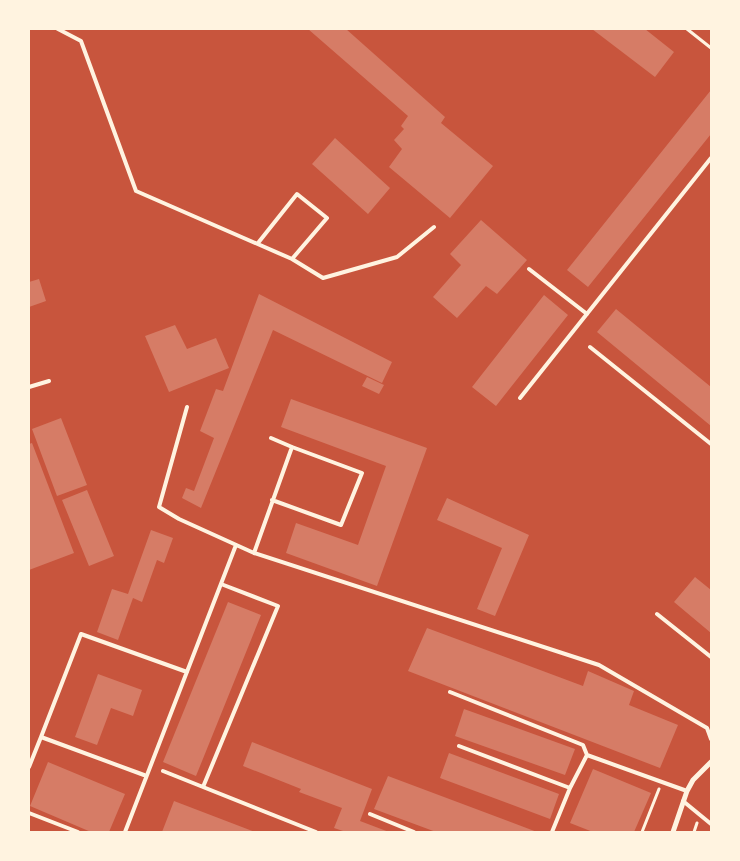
<svg xmlns="http://www.w3.org/2000/svg" width="740" height="861" font-family="'Noto Sans',sans-serif">
	<style>
		.building { fill: #d67c66 }
		.lines { fill: none; stroke-linecap: round; stroke-linejoin: round }
		.path { stroke: #fff3e0; stroke-width: 3 }
		.service { stroke: #fff3e0; stroke-width: 4 }
		.minor { stroke: #fff3e0; stroke-width: 5 }
	</style>
	<rect width="100%" height="100%" fill="#c8553d"/>
	<!-- building -->
	<path class="building" d="M308,29H346L445,117L441,123L493,166L450,218L389,167L402,149L394,140L404,129L401,126L408,116Z
		M592,29H645L674,52L655,77Z
		M711,90V134L588,287L567,270Z
		M335,138L390,188L368,214L312,164Z
		M481,220L527,260L497,294L486,286L457,318L433,297L461,265L450,254Z
		M39,279L46,301L29,307V282Z
		M259,294L392,362L382,383L273,330L201,508L182,498L186,488L194,491L214,438L200,431L216,389L223,391Z
		M544,295L568,315L496,406L472,387Z
		M616,309L711,387V426L597,332Z
		M175,325L187,349L216,338L229,368L169,392L145,336Z
		M367,377L384,385L379,394L362,386Z
		M291,399L427,448L377,586L286,553L296,523L358,545L386,466L281,427Z
		M61,418L87,485L57,496L32,429Z
		M32,443L74,553L29,570V444Z
		M87,490L114,556L89,566L62,500Z
		M447,498L529,535L495,616L477,609L502,548L437,520Z
		M151,530L173,538L164,563L157,560L142,602L133,598L118,640L97,632L112,589L128,594Z
		M695,577L711,590V633L674,602Z
		M228,602L261,615L196,776L163,762Z
		M427,628L583,686L588,671L634,691L629,705L678,725L660,768L408,671Z
		M98,674L142,690L133,716L111,708L97,745L75,737Z
		M464,709L575,749L565,775L455,736Z
		M252,742L372,789L360,821L389,832H346L334,828L342,808L299,792L301,789L243,766Z
		M449,753L559,794L550,819L440,778Z
		M48,762L125,794L109,832H91L30,806Z
		M593,769L651,793L634,832H593L570,823Z
		M388,776L537,832H436L374,809Z
		M174,801L255,832H162Z"/>
	<g class="lines">
		<!-- path -->
		<path class="path" d="M687,29L711,48
			M642,832L659,789
			M694,832L697,823"/>
		<!-- service -->
		<path class="service" d="M58,29L81,41L136,191L292,259L323,278L397,257L434,227
			M258,243L297,194L327,218L292,259
			M529,269L587,314
			M590,347L711,444
			M29,387L49,381
			M520,398L711,158
			M187,407L159,507L179,519L254,553L599,665L707,728L711,739
			M271,438L292,447
			M254,553L292,447L362,473L341,525L272,500
			M221,584L278,606L203,787L316,832
			M657,614L711,657
			M450,692L583,745L587,755L687,791
			M41,737L81,634L187,672
			M459,746L570,788
			M29,767L41,737L144,775
			M163,771L203,787
			M683,801L711,824
			M29,813L78,832
			M370,814L414,832
			M125,832L236,545
			M552,832L570,788L587,755"/>
		<!-- minor -->
		<path class="minor" d="M673,832L687,791L693,780L711,762"/>
	</g>
	<!-- border -->
	<rect width="740" height="861" fill="none" stroke="#fff3e0" stroke-width="60"/>
</svg>
